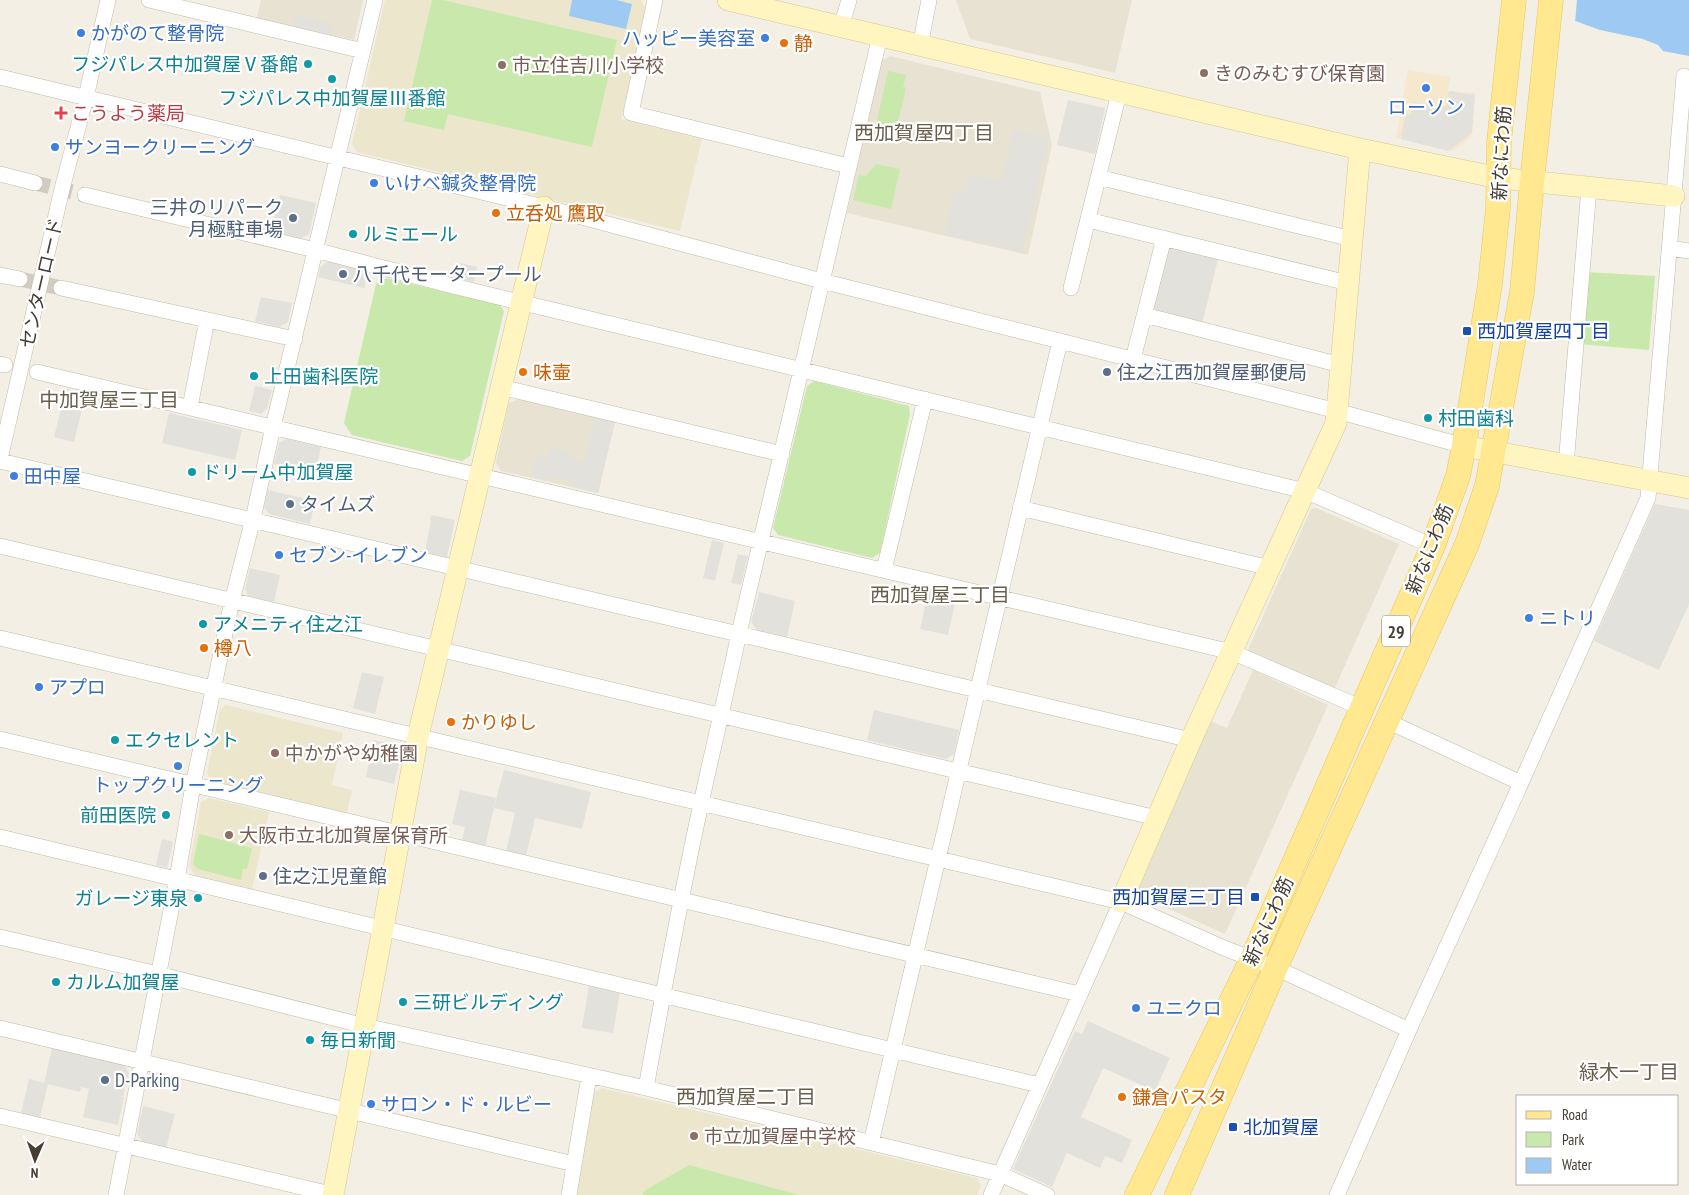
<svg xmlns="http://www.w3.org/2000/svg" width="1689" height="1195" font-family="'PT Sans Narrow','Noto Sans JP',sans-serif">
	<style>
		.residential { fill: #e7e2d2 }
		.commercial { fill: #f6e8cd }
		.education { fill: #ece6cd }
		.green { fill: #c8e9ab }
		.parking { fill: #e3e1dc }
		.water { fill: #9dc9f2 }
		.pier { fill: #f3efe4 }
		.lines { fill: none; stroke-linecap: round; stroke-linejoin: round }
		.street-tunnel { stroke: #d0ccc1; stroke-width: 15; stroke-dasharray: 15 8; stroke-linecap: butt }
		.street-casing { stroke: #c1bba9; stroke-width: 16 }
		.secondary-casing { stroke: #d5c792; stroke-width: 22 }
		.primary-casing { stroke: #e7c85d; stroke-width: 25 }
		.street { stroke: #fff; stroke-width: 15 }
		.secondary { stroke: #fff5c1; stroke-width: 21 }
		.primary { stroke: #ffe890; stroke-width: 24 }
		.shop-dot { fill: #3f7fe0; stroke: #fff; stroke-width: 2 }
		.food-dot { fill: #e8710a; stroke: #fff; stroke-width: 2 }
		.culture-dot { fill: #0f9aa8; stroke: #fff; stroke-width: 2 }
		.education-dot { fill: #8d6e63; stroke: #fff; stroke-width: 2 }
		.health-dot { fill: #e0444e; stroke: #fff; stroke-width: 2 }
		.service-dot { fill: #5c6f8a; stroke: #fff; stroke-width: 2 }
		.transit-dot { fill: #1a4fb4; stroke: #fff; stroke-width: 2 }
		.labels { text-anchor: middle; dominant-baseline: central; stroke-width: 4.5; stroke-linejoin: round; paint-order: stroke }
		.shield { fill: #fff; stroke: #7d7971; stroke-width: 1 }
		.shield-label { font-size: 18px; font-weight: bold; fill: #453f34 }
		.shop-label { font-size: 19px; fill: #366cbe; stroke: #fff; text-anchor: start }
		.food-label { font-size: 19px; fill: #c56008; stroke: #fff; text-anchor: start }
		.culture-label { font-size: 19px; fill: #0d838f; stroke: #fff; text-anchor: start }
		.education-label { font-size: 19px; fill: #785e54; stroke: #fff; text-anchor: start }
		.health-label { font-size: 19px; fill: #be3a42; stroke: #fff; text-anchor: start }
		.street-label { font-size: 19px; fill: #453f34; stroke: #fff }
		.service-label { font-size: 19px; fill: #4e5e75; stroke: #fff; text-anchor: start }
		.transit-label { font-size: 19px; fill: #164399; stroke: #fff; text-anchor: start }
		.neighbourhood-label { font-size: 20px; fill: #685e4a; stroke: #fff }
	</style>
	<rect width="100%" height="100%" fill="#f3efe4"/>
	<!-- residential -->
	<path class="residential" d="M261,0H363L354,40L257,18Z
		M956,0H1132L1115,73L970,39Z
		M890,56L1040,92L1052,145L1028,255L847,213L881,61Z
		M519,399L615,421L598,493L501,471L496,462L509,403Z
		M1316,508L1399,544L1334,690L1247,652L1311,509Z
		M1253,670L1328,705L1225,934L1140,896L1136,887L1210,721L1227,728Z"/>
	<!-- commercial -->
	<path class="commercial" d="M1408,70L1450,77L1448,91L1475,93L1471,138L1452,151L1396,138Z"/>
	<!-- education -->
	<path class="education" d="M385,0H641L647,11L621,119L702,139L680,231L357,152L352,144Z
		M226,705L343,733L332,785L352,790L347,813L212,782L207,773L220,709Z
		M209,798L269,812L252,889L195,875L189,867L201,802Z
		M602,1088L977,1178L981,1186L977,1195H574L592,1094Z"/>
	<!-- green -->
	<path class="green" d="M432,0H443L617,40L592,147L448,114L444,130L404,121Z
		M888,71L906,75L903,87L906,88L893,143L873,139Z
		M876,164L900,169L891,209L853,200L859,175L866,176Z
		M1586,272L1655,276L1649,350L1578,344Z
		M386,278L500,305L504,311L470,456L462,461L352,435L344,423L376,284Z
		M814,381L909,406L910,414L880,553L872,558L778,535L773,528L807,386Z
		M199,834L252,848L247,869H243L241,880L198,869L193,864Z
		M689,1165L799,1195H643L644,1191Z"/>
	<!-- parking -->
	<path class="parking" d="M295,15L333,24L331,35L292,26Z
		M1449,91L1475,95L1472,133L1448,151L1401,139L1405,114L1411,115L1413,102L1446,107Z
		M1068,100L1105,108L1095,154L1057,145Z
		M1014,130L1049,138L1022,252L945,234L955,189L966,191L970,175L1002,181Z
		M280,195L316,203L309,234L300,239L271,232Z
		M1166,246L1218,259L1202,324L1150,312Z
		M329,261L368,271L364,288L318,277L321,266Z
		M460,263L477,267L474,282L459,279L457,276Z
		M261,297L292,303L288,322L279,327L255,321Z
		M255,386L272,390L267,409L261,414L249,411Z
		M66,389L86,393L74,442L54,437Z
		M169,413L242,430L235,460L162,443Z
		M595,418L615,422L598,493L575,488L576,483L549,476L548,481L531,477L536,456L548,459L551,448L572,453L570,459L585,462Z
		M287,439L321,447L315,474L274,464L279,443Z
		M268,490L315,501L310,524L269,514L264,507Z
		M1655,504L1689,510V604L1659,670L1594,641Z
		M431,515L455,520L447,557L425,552L431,520L430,519Z
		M712,540L724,543L715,581L703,578Z
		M738,554L748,556L741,585L731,583Z
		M250,568L280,575L274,602L248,596L245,589Z
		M759,592L795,601L787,637L757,630L751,622Z
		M928,592L956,598L948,635L920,629Z
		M362,672L384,677L375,714L353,708Z
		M874,710L959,730L954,754L946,759L867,740Z
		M374,740L391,744L400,759L394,784L366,777Z
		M504,770L591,792L582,829L535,818L526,856L506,851L515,813L494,808Z
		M460,790L496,798L485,847L462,841L465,827L452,824Z
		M162,839L173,842L167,868L156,865Z
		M589,985L620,992L613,1033L582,1028Z
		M1088,1021L1170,1058L1155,1091L1103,1068L1081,1117L1132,1140L1122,1163L1105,1156L1100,1168L1067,1153L1052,1187L1013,1169L1075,1031L1082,1034Z
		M52,1048L124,1065L129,1073L123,1096H119L124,1097L118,1125L83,1117L89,1089L81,1087L80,1092L48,1084L40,1118L21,1113L29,1079L44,1083Z
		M143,1106L175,1114L166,1148L143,1142L137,1134Z"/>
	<!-- water -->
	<path class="water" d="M572,0H616L632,4L626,29L569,16Z
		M1518,0H1689V56L1663,51L1658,45L1643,39L1600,30Z"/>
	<!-- pier -->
	<path class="pier" d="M1516,0H1577L1575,23L1517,2Z"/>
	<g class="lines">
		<!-- street-tunnel -->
		<path class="street-tunnel" d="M35,183L85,195
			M20,279L61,288"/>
		<defs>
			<path id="street" d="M149,0L363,51
				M655,0L631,113L848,166
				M841,27L849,0
				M920,46L929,0
				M0,77L544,207L822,281L1337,411L1464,446
				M0,174L35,183
				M1098,177L1352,239
				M85,195L315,250L449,285L1305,491L1433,546
				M1088,220L1348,283
				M1670,248L1689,251
				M0,275L20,279
				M61,288L295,339
				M1071,288L1119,93
				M1144,315L1341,365
				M1133,359L1164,238
				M0,364L5,365
				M37,372L1232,652L1362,708
				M501,387L782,454
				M190,407L207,320
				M0,459L62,189L86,97L108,0
				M0,461L1191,740
				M1566,465L1589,188
				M1020,508L1270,568
				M0,546L1157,818
				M884,570L925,399
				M0,638L1121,902L1224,948L1276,968L1409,1030
				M1387,721L1521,783
				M0,739L1079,994
				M0,837L1039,1085
				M0,937L158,974L365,1026L646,1088L1000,1174L1047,1195
				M0,1028L574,1164
				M646,1088C663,994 680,899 701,804C713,747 727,691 739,633L880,36
				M0,1116L335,1195
				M871,1143L1060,341
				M116,1195L177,879L193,785L232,601L253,519L273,427L375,0
				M569,1195L589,1076
				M991,1195L1121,902
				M1337,1195L1409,1030L1521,783L1648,498L1684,76"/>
			<path id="secondary" d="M728,0L1360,149L1499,178L1674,196
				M1464,446L1689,488
				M1121,902L1191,740L1336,423L1360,149
				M333,1195L383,928L418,736L544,207"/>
			<path id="primary" d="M1137,1195L1252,959L1433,546L1458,476L1464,446L1490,284L1498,208L1499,142L1514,0
				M1177,1195L1282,953L1467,544L1487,486L1522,292L1532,182L1551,0"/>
		</defs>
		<!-- street casing -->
		<use href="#street" class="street-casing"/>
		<!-- secondary casing -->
		<use href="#secondary" class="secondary-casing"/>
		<!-- primary casing -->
		<use href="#primary" class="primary-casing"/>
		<!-- street -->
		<use href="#street" class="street"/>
		<!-- secondary -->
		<use href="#secondary" class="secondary"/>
		<!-- primary -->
		<use href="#primary" class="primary"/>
	</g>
	<!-- markers -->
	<g class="shop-dot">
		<circle cx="81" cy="33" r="5"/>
		<circle cx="765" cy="38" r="5"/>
		<circle cx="1426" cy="88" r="5"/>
		<circle cx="55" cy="147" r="5"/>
		<circle cx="374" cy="183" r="5"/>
		<circle cx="14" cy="476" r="5"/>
		<circle cx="279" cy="555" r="5"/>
		<circle cx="1529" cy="618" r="5"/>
		<circle cx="39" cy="687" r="5"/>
		<circle cx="178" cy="766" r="5"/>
		<circle cx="1136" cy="1008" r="5"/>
		<circle cx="371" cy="1104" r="5"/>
	</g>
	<g class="food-dot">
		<circle cx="784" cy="43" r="5"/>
		<circle cx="496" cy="213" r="5"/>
		<circle cx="523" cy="372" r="5"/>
		<circle cx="204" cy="648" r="5"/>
		<circle cx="451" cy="722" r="5"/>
		<circle cx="1122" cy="1097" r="5"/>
	</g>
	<g class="culture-dot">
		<circle cx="308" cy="64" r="5"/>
		<circle cx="332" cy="79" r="5"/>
		<circle cx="353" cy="234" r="5"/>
		<circle cx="254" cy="376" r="5"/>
		<circle cx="1428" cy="418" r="5"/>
		<circle cx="192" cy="472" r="5"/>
		<circle cx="203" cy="624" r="5"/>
		<circle cx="115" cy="740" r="5"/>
		<circle cx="166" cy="815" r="5"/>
		<circle cx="198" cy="898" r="5"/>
		<circle cx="56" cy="982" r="5"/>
		<circle cx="403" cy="1002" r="5"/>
		<circle cx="310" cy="1040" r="5"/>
	</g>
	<g class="education-dot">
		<circle cx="502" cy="65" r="5"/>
		<circle cx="1204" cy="73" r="5"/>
		<circle cx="275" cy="753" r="5"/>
		<circle cx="229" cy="835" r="5"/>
		<circle cx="694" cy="1136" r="5"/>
	</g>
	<path class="health-dot" d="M58.5 105.5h5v5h5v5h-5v5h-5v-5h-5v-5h5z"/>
	<g class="service-dot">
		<circle cx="293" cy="218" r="5"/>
		<circle cx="343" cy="274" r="5"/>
		<circle cx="1107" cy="372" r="5"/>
		<circle cx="290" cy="504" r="5"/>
		<circle cx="263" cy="876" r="5"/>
		<circle cx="105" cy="1080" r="5"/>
	</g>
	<g class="transit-dot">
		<rect x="1462" y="326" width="10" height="10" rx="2.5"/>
		<rect x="1250" y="892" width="10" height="10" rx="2.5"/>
		<rect x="1228" y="1122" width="10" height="10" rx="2.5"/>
	</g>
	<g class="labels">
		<!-- shield labels -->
		<rect class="shield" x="1382" y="615.5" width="28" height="31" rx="4"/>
		<g class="shield-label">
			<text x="1396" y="631">29</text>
		</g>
		<!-- shop labels -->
		<g class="shop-label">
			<text x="91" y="33">かがのて整骨院</text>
			<text x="755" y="38" text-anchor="end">ハッピー美容室</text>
			<text x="1426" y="107" text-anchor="middle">ローソン</text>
			<text x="65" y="147">サンヨークリーニング</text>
			<text x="384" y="183">いけべ鍼灸整骨院</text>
			<text x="24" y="476">田中屋</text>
			<text x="289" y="555">セブン-イレブン</text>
			<text x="1539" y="618">ニトリ</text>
			<text x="49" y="687">アプロ</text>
			<text x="178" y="785" text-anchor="middle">トップクリーニング</text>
			<text x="1146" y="1008">ユニクロ</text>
			<text x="381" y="1104">サロン・ド・ルビー</text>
		</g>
		<!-- food labels -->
		<g class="food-label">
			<text x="794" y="43">静</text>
			<text x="506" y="213">立呑処 鷹取</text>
			<text x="533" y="372">味壷</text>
			<text x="214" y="648">樽八</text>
			<text x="461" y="722">かりゆし</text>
			<text x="1132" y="1097">鎌倉パスタ</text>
		</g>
		<!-- culture labels -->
		<g class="culture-label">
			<text x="298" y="64" text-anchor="end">フジパレス中加賀屋Ⅴ番館</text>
			<text x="332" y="98" text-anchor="middle">フジパレス中加賀屋Ⅲ番館</text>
			<text x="363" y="234">ルミエール</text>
			<text x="264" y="376">上田歯科医院</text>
			<text x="1438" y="418">村田歯科</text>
			<text x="202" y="472">ドリーム中加賀屋</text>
			<text x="213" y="624">アメニティ住之江</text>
			<text x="125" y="740">エクセレント</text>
			<text x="156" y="815" text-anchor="end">前田医院</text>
			<text x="188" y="898" text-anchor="end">ガレージ東泉</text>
			<text x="66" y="982">カルム加賀屋</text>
			<text x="413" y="1002">三研ビルディング</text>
			<text x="320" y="1040">毎日新聞</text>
		</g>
		<!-- education labels -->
		<g class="education-label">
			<text x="512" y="65">市立住吉川小学校</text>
			<text x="1214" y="73">きのみむすび保育園</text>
			<text x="285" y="753">中かがや幼稚園</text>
			<text x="239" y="835">大阪市立北加賀屋保育所</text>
			<text x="704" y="1136">市立加賀屋中学校</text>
		</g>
		<!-- health labels -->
		<g class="health-label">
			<text x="71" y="113">こうよう薬局</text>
		</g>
		<!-- street labels -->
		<g class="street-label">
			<text transform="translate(1501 153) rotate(-87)">新なにわ筋</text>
			<text transform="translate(41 283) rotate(-77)">センターロード</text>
			<text transform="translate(1429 549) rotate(-68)">新なにわ筋</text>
			<text transform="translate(1268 921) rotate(-66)">新なにわ筋</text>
		</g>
		<!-- service labels -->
		<g class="service-label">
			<text x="283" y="207" text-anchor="end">三井のリパーク<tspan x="283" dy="22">月極駐車場</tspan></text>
			<text x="353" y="274">八千代モータープール</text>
			<text x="1117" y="372">住之江西加賀屋郵便局</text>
			<text x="300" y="504">タイムズ</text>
			<text x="273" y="876">住之江児童館</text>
			<text x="115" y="1080">D-Parking</text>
		</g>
		<!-- transit labels -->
		<g class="transit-label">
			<text x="1477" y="331">西加賀屋四丁目</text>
			<text x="1245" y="897" text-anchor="end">西加賀屋三丁目</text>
			<text x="1243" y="1127">北加賀屋</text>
		</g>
		<!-- neighbourhood labels -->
		<g class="neighbourhood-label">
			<text x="924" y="133">西加賀屋四丁目</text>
			<text x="109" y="400">中加賀屋三丁目</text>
			<text x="940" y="595">西加賀屋三丁目</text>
			<text x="1629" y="1072">緑木一丁目</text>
			<text x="746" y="1097">西加賀屋二丁目</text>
		</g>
	</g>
	<!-- legend -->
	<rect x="1516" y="1095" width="162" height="90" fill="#ffffff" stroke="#b5b2ae"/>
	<rect x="1526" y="1111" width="25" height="8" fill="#ffe890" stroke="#b5b2ae"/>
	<text x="1562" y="1120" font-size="15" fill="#453f34">Road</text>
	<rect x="1526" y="1132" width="25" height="15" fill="#c8e9ab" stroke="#b5b2ae"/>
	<text x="1562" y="1145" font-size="15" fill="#453f34">Park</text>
	<rect x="1526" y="1158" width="25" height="15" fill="#9dc9f2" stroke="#b5b2ae"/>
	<text x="1562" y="1170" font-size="15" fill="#453f34">Water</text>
	<!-- north arrow -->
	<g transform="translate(35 1160) rotate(182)" stroke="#ffffff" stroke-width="4" paint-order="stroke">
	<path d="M0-4L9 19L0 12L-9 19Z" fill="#453f34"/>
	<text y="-8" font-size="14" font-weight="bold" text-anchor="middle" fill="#453f34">N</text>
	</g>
</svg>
